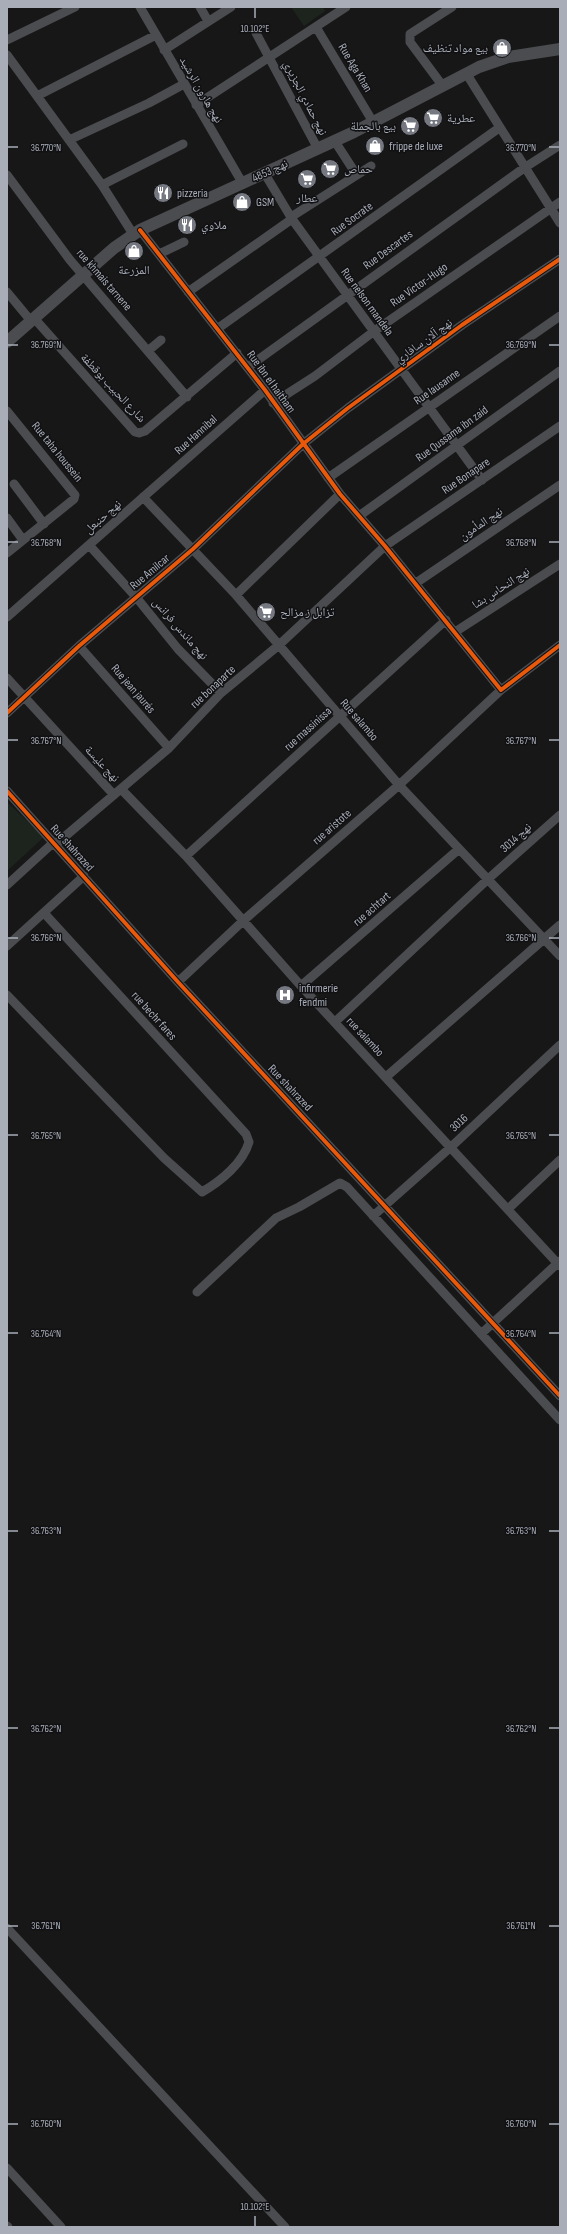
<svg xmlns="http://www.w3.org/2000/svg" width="567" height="2234" font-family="'Sofia Sans Condensed','Noto Naskh Arabic',sans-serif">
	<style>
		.green { fill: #1d241e }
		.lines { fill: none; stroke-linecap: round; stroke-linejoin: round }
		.minor { stroke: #4b4c50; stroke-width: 9 }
		.tertiary { stroke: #4b4c50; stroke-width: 12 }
		.cycleway-casing { stroke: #111113; stroke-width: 6 }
		.cycleway { stroke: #e8590c; stroke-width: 4 }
		.ticks { fill: none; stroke: #a8adb8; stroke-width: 1.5 }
		.labels { text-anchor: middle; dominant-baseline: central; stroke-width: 3; stroke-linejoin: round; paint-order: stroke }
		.poi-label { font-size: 12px; fill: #a8adb8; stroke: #111113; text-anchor: start }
		.street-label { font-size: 12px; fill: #a8adb8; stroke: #111113 }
		.ticks-label { font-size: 10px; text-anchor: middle; fill: #a8adb8; stroke: #111113; stroke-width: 3; stroke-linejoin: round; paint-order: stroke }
	</style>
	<rect width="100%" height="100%" fill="#171717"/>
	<!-- green -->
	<path class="green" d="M291,7H323L325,11L304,26Z
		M7,802L44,837L7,871Z"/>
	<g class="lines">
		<!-- minor -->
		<path class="minor" d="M140,7L243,184
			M200,7L208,21
			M316,27L373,122
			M256,33L318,149
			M7,40L75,7
			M164,50L231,7
			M7,55L102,185L133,234
			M466,73L560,223
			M442,85L410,42V34L452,7
			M37,96L156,35
			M196,105L346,7
			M69,140L149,103L184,84
			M334,140L356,174
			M265,174L292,219L482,480
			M7,175L70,260L187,397
			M102,185L183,144
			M291,217L371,166
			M140,230L265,390L340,494L385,546L501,690L560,645
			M159,254L184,242
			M7,292L31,321
			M188,292L292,219
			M34,318L135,432L139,433L145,431L237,353
			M217,329L499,128
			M149,350L161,340
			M248,367L524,168L560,145
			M273,403L315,376L373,332L560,202
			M7,411L75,495L74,499L7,553
			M328,478L560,316
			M14,484L44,524
			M143,497L236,595L399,785L560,956
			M359,516L560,371
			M7,518L23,540
			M89,545L136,597L178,649L221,693
			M416,583L560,485
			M236,595L340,494
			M7,617L265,390
			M455,632L560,564
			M79,646L169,748
			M7,678L114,795
			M7,713L79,646L193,549L303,444L348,408L462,325L560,259
			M121,789L186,856L301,986L560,1266
			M7,791L178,982L560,1396
			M56,844L169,748L221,693L279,645L385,546L560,426
			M186,856L446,620
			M7,885L54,842
			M7,946L84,876
			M178,982L244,920L399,785L501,690
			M301,986L459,849
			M7,995L164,1158L202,1192C221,1181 243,1163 249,1142L246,1134L45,914
			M335,1022L487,880L560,815
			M386,1077L560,925
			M508,1209L560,1160
			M373,1216L451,1147L560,1045
			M197,1292L276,1218L299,1207L340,1183L347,1187L560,1420
			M481,1334L560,1261
			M7,1928L285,2227
			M7,2168L61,2227
			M7,2226L8,2227"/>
		<!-- tertiary -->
		<path class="tertiary" d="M7,342L114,248L140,230L354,132L479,67L508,57L560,49"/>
		<defs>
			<path id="cycleway" d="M140,230L265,390L340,494L385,546L501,690L560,645
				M7,713L79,646L193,549L303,444L348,408L462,325L560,259
				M7,791L178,982L560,1396"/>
		</defs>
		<!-- cycleway casing -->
		<use href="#cycleway" class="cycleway-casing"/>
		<!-- cycleway -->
		<use href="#cycleway" class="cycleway"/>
	</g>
	<!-- ticks -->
	<path class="ticks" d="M255,8V18M8,147H18M549,147H559M8,345H18M549,345H559M8,542H18M549,542H559M8,740H18M549,740H559M8,938H18M549,938H559M8,1135H18M549,1135H559M8,1333H18M549,1333H559M8,1531H18M549,1531H559M8,1728H18M549,1728H559M8,1926H18M549,1926H559M8,2124H18M549,2124H559M255,2216V2226"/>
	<!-- icons -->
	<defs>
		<symbol id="shop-disc" viewBox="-11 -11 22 22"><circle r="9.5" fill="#757880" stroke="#111113"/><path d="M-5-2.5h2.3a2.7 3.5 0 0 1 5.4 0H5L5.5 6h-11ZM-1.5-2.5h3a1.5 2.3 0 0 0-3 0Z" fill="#fff"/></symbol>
		<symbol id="supermarket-disc" viewBox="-11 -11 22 22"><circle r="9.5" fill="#757880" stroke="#111113"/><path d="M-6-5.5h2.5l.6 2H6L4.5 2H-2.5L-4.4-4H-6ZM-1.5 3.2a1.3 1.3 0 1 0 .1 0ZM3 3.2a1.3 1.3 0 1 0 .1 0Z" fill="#fff"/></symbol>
		<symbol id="restaurant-disc" viewBox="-11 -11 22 22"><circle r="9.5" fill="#757880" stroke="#111113"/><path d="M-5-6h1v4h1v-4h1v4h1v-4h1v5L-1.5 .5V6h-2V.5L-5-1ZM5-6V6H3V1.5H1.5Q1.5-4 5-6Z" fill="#fff"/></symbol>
		<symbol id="hospital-disc" viewBox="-11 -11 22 22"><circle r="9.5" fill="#757880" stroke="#111113"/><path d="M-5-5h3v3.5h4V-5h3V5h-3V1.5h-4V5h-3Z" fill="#fff"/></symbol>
	</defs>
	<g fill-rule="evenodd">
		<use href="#shop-disc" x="491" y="37" width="22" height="22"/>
		<use href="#supermarket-disc" x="422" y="107" width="22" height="22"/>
		<use href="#supermarket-disc" x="399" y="115" width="22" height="22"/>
		<use href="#shop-disc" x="364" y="135" width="22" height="22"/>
		<use href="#supermarket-disc" x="319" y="158" width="22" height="22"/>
		<use href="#supermarket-disc" x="296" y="168" width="22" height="22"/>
		<use href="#restaurant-disc" x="152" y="182" width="22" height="22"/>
		<use href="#shop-disc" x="231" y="191" width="22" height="22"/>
		<use href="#restaurant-disc" x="176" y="214" width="22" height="22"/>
		<use href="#shop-disc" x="123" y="240" width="22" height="22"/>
		<use href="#supermarket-disc" x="255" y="601" width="22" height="22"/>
		<use href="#hospital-disc" x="274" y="984" width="22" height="22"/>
	</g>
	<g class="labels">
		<!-- poi labels -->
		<g class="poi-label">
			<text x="488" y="48" text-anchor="end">بيع مواد تنظيف</text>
			<text x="447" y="118">عطرية</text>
			<text x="396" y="126" text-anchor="end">بيع بالجملة</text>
			<text x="389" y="146">frippe de luxe</text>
			<text x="344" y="169">حماص</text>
			<text x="177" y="193">pizzeria</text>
			<text x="307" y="198" text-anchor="middle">عطار</text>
			<text x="256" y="202">GSM</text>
			<text x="201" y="225">ملاوي</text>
			<text x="134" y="270" text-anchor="middle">المزرعة</text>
			<text x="280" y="612">تزابل ز مزالح</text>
			<text x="299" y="988">infirmerie<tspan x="299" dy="14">fendmi</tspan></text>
		</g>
		<!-- street labels -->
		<g class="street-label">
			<text transform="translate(355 68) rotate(59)">Rue Aga Khan</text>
			<text transform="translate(201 90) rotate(60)">نهج هارون الرشيد</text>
			<text transform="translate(305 98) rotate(63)">نهج حمادي الجزيري</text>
			<text transform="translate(270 171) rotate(-25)">نهج 4853</text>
			<text transform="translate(352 219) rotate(-36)">Rue Socrate</text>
			<text transform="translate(388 250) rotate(-36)">Rue Descartes</text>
			<text transform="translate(104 280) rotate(49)">rue khmais tarnene</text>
			<text transform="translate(419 285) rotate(-35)">Rue Victor-Hugo</text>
			<text transform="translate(367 302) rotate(54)">Rue nelson mandela</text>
			<text transform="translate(424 341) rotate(-36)">نهج آلان سافاري</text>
			<text transform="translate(271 382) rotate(54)">Rue ibn el haitham</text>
			<text transform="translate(437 387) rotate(-35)">Rue lausanne</text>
			<text transform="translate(113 388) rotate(47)">شارع الحبيب بوقطفة</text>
			<text transform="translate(452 434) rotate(-36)">Rue Qussama ibn zaid</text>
			<text transform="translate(196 435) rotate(-42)">Rue Hannibal</text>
			<text transform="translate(57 452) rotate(51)">Rue taha houssein</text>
			<text transform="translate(466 476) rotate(-34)">Rue Bonapare</text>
			<text transform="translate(103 517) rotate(-41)">نهج حنبعل</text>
			<text transform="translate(481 524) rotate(-34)">نهج المأمون</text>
			<text transform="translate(150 572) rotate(-40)">Rue Amilcar</text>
			<text transform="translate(501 588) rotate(-33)">نهج النحاس بشا</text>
			<text transform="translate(180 629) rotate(49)">نهج ماندس فرانس</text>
			<text transform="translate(213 687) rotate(-43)">rue bonaparte</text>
			<text transform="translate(133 689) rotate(49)">Rue jean jaurés</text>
			<text transform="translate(359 720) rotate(49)">Rue salambo</text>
			<text transform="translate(308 729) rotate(-42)">rue massinissa</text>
			<text transform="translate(102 764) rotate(47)">نهج عليسة</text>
			<text transform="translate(332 827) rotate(-41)">rue aristote</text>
			<text transform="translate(516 838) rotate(-42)">نهج 3014</text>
			<text transform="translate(72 848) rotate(48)">Rue shahrazed</text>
			<text transform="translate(372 909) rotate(-41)">rue achtart</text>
			<text transform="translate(154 1016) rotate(48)">rue bechr fares</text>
			<text transform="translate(365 1037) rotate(47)">rue salambo</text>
			<text transform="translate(290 1088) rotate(47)">Rue shahrazed</text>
			<text transform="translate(459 1123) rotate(-43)">3016</text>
		</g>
	</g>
	<g class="ticks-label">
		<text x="255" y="32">10.102°E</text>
		<text x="46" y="151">36.770°N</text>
		<text x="521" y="151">36.770°N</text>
		<text x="46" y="348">36.769°N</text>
		<text x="521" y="348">36.769°N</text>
		<text x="46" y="546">36.768°N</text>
		<text x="521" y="546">36.768°N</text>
		<text x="46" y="744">36.767°N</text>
		<text x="521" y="744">36.767°N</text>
		<text x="46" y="941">36.766°N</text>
		<text x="521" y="941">36.766°N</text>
		<text x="46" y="1139">36.765°N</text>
		<text x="521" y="1139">36.765°N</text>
		<text x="46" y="1337">36.764°N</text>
		<text x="521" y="1337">36.764°N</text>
		<text x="46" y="1534">36.763°N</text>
		<text x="521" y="1534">36.763°N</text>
		<text x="46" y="1732">36.762°N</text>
		<text x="521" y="1732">36.762°N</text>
		<text x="46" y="1929">36.761°N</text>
		<text x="521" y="1929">36.761°N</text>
		<text x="46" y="2127">36.760°N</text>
		<text x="521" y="2127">36.760°N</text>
		<text x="255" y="2210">10.102°E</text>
	</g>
	<!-- border -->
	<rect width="567" height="2234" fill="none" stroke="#a8adb8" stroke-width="16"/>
</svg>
